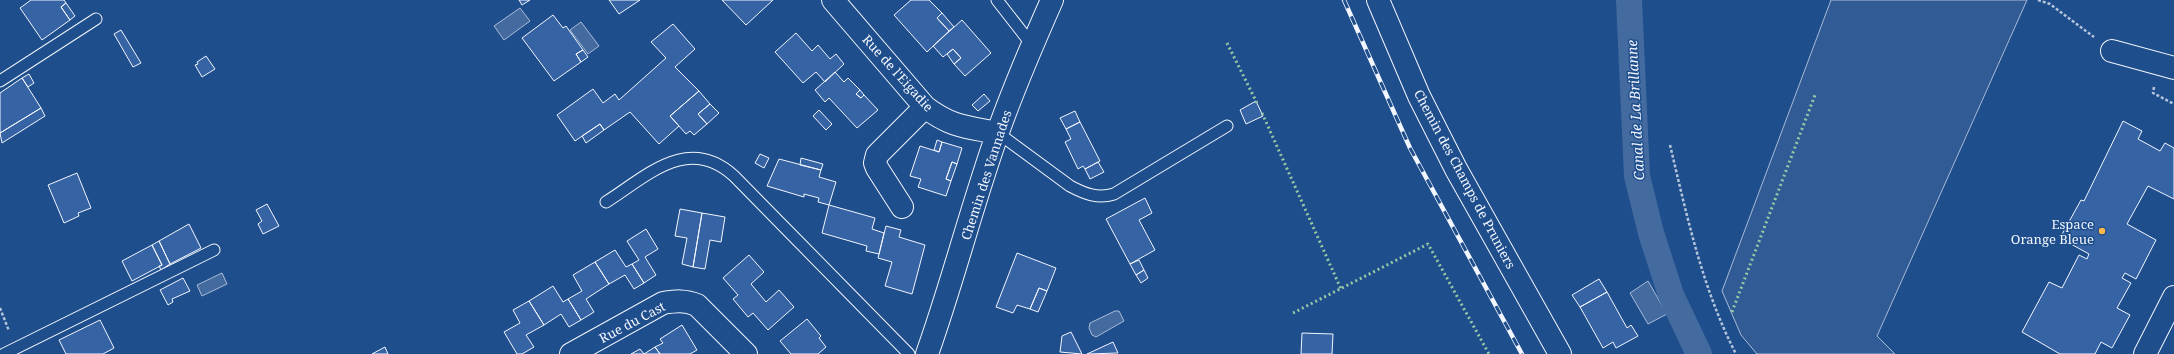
<svg xmlns="http://www.w3.org/2000/svg" width="2174" height="354" font-family="'Noto Serif',serif">
	<style>
		.built { fill: #305b95; stroke: #a8bbd7 }
		.water { fill: #446ba0; stroke: #a8bbd7 }
		.lines { fill: none; stroke-linecap: round; stroke-linejoin: round }
		.canal { stroke: #446ba0; stroke-width: 26 }
		.building { fill: #3563a3; stroke: #f2f6ff }
		.service-casing { stroke: #f2f6ff; stroke-width: 13 }
		.minor-casing { stroke: #f2f6ff; stroke-width: 24 }
		.tertiary-casing { stroke: #f2f6ff; stroke-width: 24 }
		.path { stroke: #b3c4dc; stroke-width: 2.5; stroke-dasharray: 3 2; stroke-linecap: butt }
		.service { stroke: #1f4e8c; stroke-width: 11 }
		.minor { stroke: #1f4e8c; stroke-width: 22 }
		.tertiary { stroke: #1f4e8c; stroke-width: 22 }
		.rail-casing { stroke: #f2f6ff; stroke-width: 4.5 }
		.rail { stroke: #1f4e8c; stroke-width: 3; stroke-dasharray: 9; stroke-linecap: butt }
		.hedge { stroke: #97c8a6; stroke-width: 3; stroke-dasharray: 2 3; stroke-linecap: butt }
		.poi-dot { fill: #ffb74d; stroke: #1f4e8c; stroke-width: 1.5 }
		.labels { text-anchor: middle; dominant-baseline: central; stroke-width: 3; stroke-linejoin: round; paint-order: stroke }
		.street-label { font-size: 13px; fill: #f2f6ff; stroke: #1f4e8c }
		.poi-label { font-size: 13px; fill: #f2f6ff; stroke: #1f4e8c; text-anchor: end }
		.water-label { font-size: 14px; font-style: italic; fill: #f2f6ff; stroke: #1f4e8c }
	</style>
	<rect width="100%" height="100%" fill="#1f4e8c"/>
	<!-- built -->
	<path class="built" d="M1831,0H2027L1877,336L1895,354H1757L1741,335L1722,291Z"/>
	<!-- water -->
	<path class="water" d="M520,8L530,21L504,40L494,26Z
		M581,22L599,46L588,54L570,30Z
		M222,273L227,284L202,296L197,285Z
		M1648,281L1667,314L1648,324L1630,293Z
		M1115,311H1119L1124,321L1096,337L1092,335L1089,328L1090,323Z"/>
	<g class="lines">
		<!-- canal -->
		<path class="canal" d="M1629,0L1637,176L1651,233L1671,295L1699,354"/>
	</g>
	<!-- building -->
	<path class="building" d="M31,0H64L66,3L61,7L70,20L42,40L20,8Z
		M519,0H530L522,5Z
		M609,0H640L619,14Z
		M722,0H773L746,25Z
		M911,0H929L942,13L937,18L949,31L927,52L894,15Z
		M66,3L75,16L70,20L61,7Z
		M942,13L954,27L949,31L937,18Z
		M553,15L563,28L566,26L583,50L576,54L581,62L554,81L522,38Z
		M962,20L991,53L965,76L954,64L961,58L953,49L943,57L933,46Z
		M673,24L695,49L675,67L699,91L670,116L679,126L659,144L630,112L604,130L600,124L575,141L557,115L593,89L603,103L615,94L619,100L666,58L651,42Z
		M121,30L141,63L133,67L114,34Z
		M796,33L812,51L818,45L830,59L836,54L844,64L825,82L816,72L803,83L775,52Z
		M953,49L961,58L954,64L947,54Z
		M583,50L588,57L581,62L576,54Z
		M206,56L215,69L202,77L195,65L198,64L197,62Z
		M835,72L844,82L848,78L860,90L856,94L861,98L864,95L878,110L857,128L829,98L825,102L815,90Z
		M29,74L34,83L28,87L22,78Z
		M22,78L41,108L0,133V93Z
		M860,90L864,95L861,98L856,94Z
		M699,91L710,104L698,114L707,124L694,135L690,131L686,134L670,116Z
		M984,94L990,101L978,111L972,105Z
		M1256,101L1263,116L1246,124L1240,110Z
		M710,104L719,113L707,124L698,114Z
		M41,108L45,116L2,143L0,133Z
		M819,110L832,124L826,130L813,116Z
		M1075,111L1080,122L1066,129L1060,118Z
		M2123,121L2142,131L2138,139L2160,151L2165,143L2174,148V199L2148,186L2127,224L2156,240L2136,279L2125,273L2122,278L2131,283L2117,308L2130,315L2112,348L2101,342L2095,354H2060L2022,332L2049,282L2062,288L2079,255L2087,259L2089,254L2060,238L2081,200L2084,201Z
		M1080,122L1100,161L1085,169L1083,166L1078,169L1065,142L1071,139L1066,129Z
		M600,124L604,130L586,143L582,136Z
		M937,140L942,142L939,152L934,150Z
		M942,142L962,148L957,164L952,162L946,179L951,181L946,196L918,187L921,179L910,176L920,146L939,152Z
		M760,154L769,158L764,168L755,163Z
		M801,158L823,164L821,170L800,165Z
		M779,159L821,170L819,177L836,182L829,205L818,202L819,198L804,194V197L767,186Z
		M952,162L957,164L951,181L946,179Z
		M1098,162L1104,172L1090,179L1085,169Z
		M77,173L91,208L78,213L79,216L64,223L48,185Z
		M1145,198L1152,213L1139,220L1155,250L1130,264L1106,219Z
		M267,204L279,226L263,234L258,224L262,221L256,210Z
		M829,205L875,218L872,229L884,233L879,254L866,251L867,246L822,233Z
		M680,209L702,213L693,267L682,264L687,238L675,236Z
		M702,213L725,217L721,242L710,240L705,269L693,267Z
		M189,224L201,248L170,264L159,241Z
		M886,226L901,230L899,237L925,245L912,294L885,286L892,262L878,258Z
		M646,229L658,249L645,257L656,275L644,283L632,264L639,260L627,241Z
		M159,241L170,264L161,270L159,266L162,265L152,245Z
		M152,245L162,265L132,281L122,261Z
		M615,250L626,267L632,264L644,283L634,289L625,275L609,284L595,262Z
		M1017,253L1056,268L1047,291L1039,288L1030,309L1017,305L1013,313L996,307Z
		M749,255L764,272L751,284L766,302L779,290L794,307L768,330L753,313L748,317L733,299L738,295L723,278Z
		M1139,260L1144,270L1136,275L1130,264Z
		M595,262L609,284L586,299L594,312L581,320L568,299L582,291L573,275Z
		M1144,270L1148,278L1141,283L1136,275Z
		M183,278L190,291L172,299L173,302L168,305L160,290Z
		M1599,279L1607,292L1580,307L1572,295Z
		M553,286L563,302L568,299L581,320L569,327L561,314L544,325L529,301Z
		M1039,288L1047,291L1038,312L1030,309Z
		M1607,292L1627,328L1631,325L1638,336L1616,348L1613,342L1603,348L1580,307Z
		M529,301L544,325L526,335L534,347L522,354H517L504,332L520,323L513,310Z
		M807,319L821,336L819,338L826,347L818,354H791L780,341Z
		M100,320L114,348L103,354H66L59,340Z
		M682,325L697,350L690,354H660L655,347L663,343L660,339Z
		M1071,332L1082,354L1060,352L1062,336Z
		M1302,333L1333,334L1332,354H1301Z
		M1113,342L1118,353L1087,354Z
		M385,347L388,354H372Z
		M655,347L660,354H644Z
		M640,349L644,354H631Z"/>
	<g class="lines">
		<defs>
			<path id="service" d="M997,0L1032,45
				M0,81L96,19
				M998,133L1070,186C1085,194 1098,199 1114,194L1227,126
				M606,202C647,176 688,134 734,176L909,354
				M4,354L214,250"/>
			<path id="minor" d="M833,0L925,107C951,127 967,127 998,133
				M2112,51L2174,68
				M902,207L877,168L875,163L877,155L925,107
				M571,354L663,303C676,301 685,300 697,305L746,354
				M927,354C953,281 972,205 998,132C1014,87 1033,43 1052,0
				M2145,354L2174,297"/>
			<path id="tertiary" d="M1378,0L1419,96L1456,169L1560,354"/>
		</defs>
		<!-- service casing -->
		<use href="#service" class="service-casing"/>
		<!-- minor casing -->
		<use href="#minor" class="minor-casing"/>
		<!-- tertiary casing -->
		<use href="#tertiary" class="tertiary-casing"/>
		<!-- path -->
		<path class="path" d="M2038,0L2050,4L2094,37
			M2154,87L2153,93L2174,104
			M1670,145C1687,216 1702,288 1736,354
			M0,308L9,331"/>
		<!-- service -->
		<use href="#service" class="service"/>
		<!-- minor -->
		<use href="#minor" class="minor"/>
		<!-- tertiary -->
		<use href="#tertiary" class="tertiary"/>
		<defs>
			<path id="rail" d="M1344,0L1410,148L1522,354"/>
		</defs>
		<!-- rail casing -->
		<use href="#rail" class="rail-casing"/>
		<!-- rail -->
		<use href="#rail" class="rail"/>
		<!-- hedge -->
		<path class="hedge" d="M1227,43L1257,103
			M1262,113L1341,289
			M1732,312L1815,95
			M1293,313L1428,244L1489,354"/>
	</g>
	<!-- markers -->
	<circle class="poi-dot" cx="2102" cy="231" r="4"/>
	<g class="labels">
		<!-- street labels -->
		<g class="street-label">
			<text transform="translate(898 73) rotate(48)">Rue de l'Eigadie</text>
			<text transform="translate(986 175) rotate(-72)">Chemin des Vannades</text>
			<text transform="translate(1465 179) rotate(62)">Chemin des Champs de Pruniers</text>
			<text transform="translate(632 322) rotate(-28)">Rue du Cast</text>
		</g>
		<!-- poi labels -->
		<g class="poi-label">
			<text x="2094" y="224">Espace<tspan x="2094" dy="15">Orange Bleue</tspan></text>
		</g>
		<!-- water labels -->
		<g class="water-label">
			<text transform="translate(1635 110) rotate(-93)">Canal de La Brillanne</text>
		</g>
	</g>
</svg>
